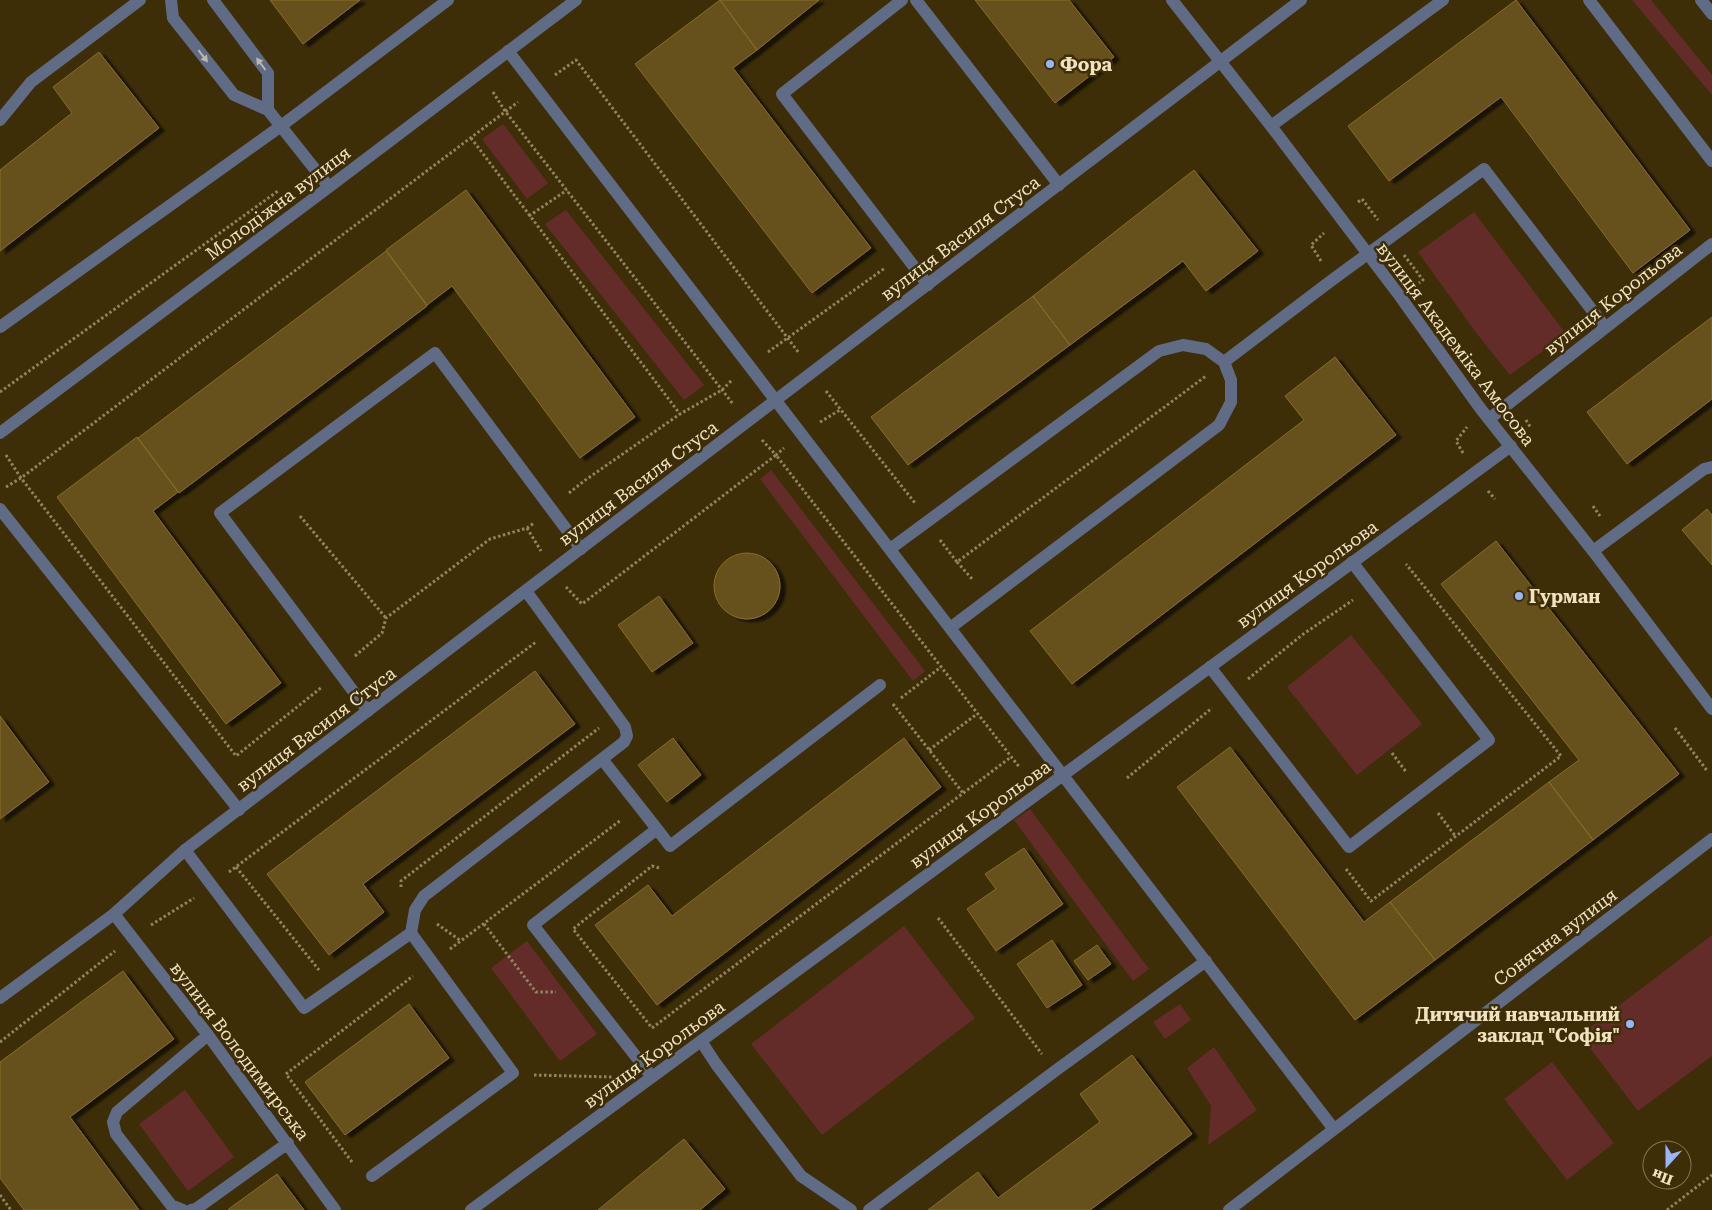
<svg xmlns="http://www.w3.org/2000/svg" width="1712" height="1210" font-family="'Roboto Serif',serif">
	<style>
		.green { fill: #642c28 }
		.building { fill: #66511c; stroke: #896d26; filter: url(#shadow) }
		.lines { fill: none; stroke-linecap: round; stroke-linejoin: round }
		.path { stroke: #938460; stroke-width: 3; stroke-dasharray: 2.5 2.5; stroke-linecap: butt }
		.lane { stroke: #606b85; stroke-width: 12 }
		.street { stroke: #606b85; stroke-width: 12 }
		.oneway { fill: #beb8ab }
		.poi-dot { fill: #98b6fd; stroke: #3d2e08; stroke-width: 2 }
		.labels { text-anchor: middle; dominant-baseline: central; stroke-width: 5; stroke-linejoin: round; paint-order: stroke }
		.poi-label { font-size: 18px; font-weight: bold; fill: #f1e2c0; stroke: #3d2e08; text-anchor: start }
		.street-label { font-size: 18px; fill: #f1e2c0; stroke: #3d2e08 }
	</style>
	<defs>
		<filter id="shadow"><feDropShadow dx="5.5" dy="3" stdDeviation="1" flood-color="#0009"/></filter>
	</defs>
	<rect width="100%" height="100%" fill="#3d2e08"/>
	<!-- green -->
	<path class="green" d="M1632,0H1651L1712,75V95Z
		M503,124L548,183L527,199L482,139Z
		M566,210L704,385L684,400L545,224Z
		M1474,212L1566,334L1510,375L1477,334L1418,252Z
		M771,470L925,671L913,681L760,479Z
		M1351,635L1422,724L1357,775L1287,687Z
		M1030,809L1149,969L1133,981L1014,820Z
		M904,926L975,1018L822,1135L751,1044Z
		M1712,935V1056L1638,1111L1580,1035Z
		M527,941L597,1034L560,1061L491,968Z
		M1180,1004L1191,1020L1165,1039L1153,1022Z
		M1214,1047L1257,1110L1208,1145L1211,1106L1187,1068Z
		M1552,1062L1614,1143L1567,1180L1504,1099Z
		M185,1090L234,1157L188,1191L139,1124Z"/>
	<!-- building -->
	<path class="building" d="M270,0H360L303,44Z
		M720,0L757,50L733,68L871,248L812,293L635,64Z
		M720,0H819L757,50Z
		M975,0H1069L1114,57L1055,103Z
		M1516,0L1690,230L1633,273L1501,97L1389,181L1348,126Z
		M99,52L159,128L0,251V170L72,113L53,87Z
		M1194,170L1258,251L1206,291L1183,261L1070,345L1033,296Z
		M466,190L635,417L580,458L452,286L427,305L386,250Z
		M386,251L427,306L179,493L138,438Z
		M1033,296L1070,345L908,465L871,417Z
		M1712,317V399L1627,464L1587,412Z
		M1335,357L1396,435L1072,684L1030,631L1304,420L1285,396Z
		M137,437L178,492L153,511L281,683L226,724L57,497Z
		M1707,509L1712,515V565L1682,530Z
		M1496,541L1679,774L1593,840L1549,782L1579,760L1441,584Z
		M714 586a33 33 0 1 1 66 0a33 33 0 1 1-66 0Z
		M659,596L693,643L652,672L618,625Z
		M535,671L575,724L363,884L384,912L329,955L267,874Z
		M0,716L49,782L0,819Z
		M673,738L701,775L667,802L638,765Z
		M904,738L941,787L657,1005L595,925L648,885L672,916Z
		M1230,747L1364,922L1390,902L1435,960L1355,1020L1177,787Z
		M1549,782L1593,840L1435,960L1390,902Z
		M1024,848L1063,904L996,951L967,909L996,889L985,874Z
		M1052,940L1082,985L1047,1008L1017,964Z
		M1097,945L1111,964L1088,980L1074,961Z
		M123,971L174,1039L70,1117L139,1210H24L0,1178V1062Z
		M409,1004L449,1058L345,1135L305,1082Z
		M1132,1055L1192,1134L1090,1210H928L978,1172L998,1198L1100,1122L1080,1094Z
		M684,1139L725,1189L700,1210H598Z
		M277,1174L304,1210H228L230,1208Z"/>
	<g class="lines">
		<!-- path -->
		<path class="path" d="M555,75L576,60L799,353
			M493,92L505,111L733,404
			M471,138L680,414
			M1358,202L1362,199L1378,220
			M529,216L567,190
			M1404,255L1423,280L1419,283
			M1321,261L1311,245L1324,233
			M768,352L885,268
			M826,391L915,503
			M0,392L278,191
			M1526,420L1531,428
			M820,422L840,410
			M762,440L776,455L784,448
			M1463,453L1456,441L1467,427
			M6,455L21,478L236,756L322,687
			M6,487L21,478L518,102
			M1488,491L1495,499
			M569,493L584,481L680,414L722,390L732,380
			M1593,506L1600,516
			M300,516L386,618
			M527,528L541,551
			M940,540L957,562L1206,376
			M957,562L973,580
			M566,587L582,604L776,455L1020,768
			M355,656L382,633L386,618L490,539L527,528L534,523
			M1248,679L1302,635L1353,600
			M901,698L941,667
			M893,704L963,793
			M1675,728L1708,772
			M929,750L977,714
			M1392,753L1407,773
			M1127,778L1212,708
			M1438,813L1456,837
			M236,867L319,970
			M659,868L652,866L573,929L652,1028L1011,757
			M1346,869L1371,901L1561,756L1406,564
			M229,872L536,642
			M401,887V881L599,728
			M938,918L1042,1054
			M437,924L461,941
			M484,924L536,992H556
			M151,925L194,898
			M450,949L621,820
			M0,1042L115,951
			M534,1075L613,1077
			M352,1162L286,1074L413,976
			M0,1195L11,1210
			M1667,1210L1712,1175"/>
		<!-- lane -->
		<path class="lane" d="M902,0L782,94L928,285
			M916,0L1059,185
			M1589,0L1712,161
			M508,51L1333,1128
			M0,120L31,82L140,0
			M1271,126L1443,0
			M0,327L281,126L448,0
			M1224,362L1332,280L1484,169L1605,327
			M1489,419L1712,244
			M0,509L239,810
			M890,549L1159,351L1183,345L1206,349L1224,362L1231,380V402L1219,425L950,628
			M1593,551L1704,469L1712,467
			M1210,667L1349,847L1489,740L1352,562
			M368,711L220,513L435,353L581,549
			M602,759L657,829L533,925L652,1077
			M657,829L670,846L880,685
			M185,850L304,1008L411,933L415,910L424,896L624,742L627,736L625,727L526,591
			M114,914L208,1035L335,1210
			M701,1041L716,1064L801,1176L851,1210
			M372,1176L513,1073L411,933
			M183,1210L171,1205L116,1134L113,1122L117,1112L208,1035
			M191,1210L196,1209L288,1143
			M869,1210L1055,1071L1206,961"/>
		<!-- street -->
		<path class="street" d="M171,0L173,18L234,95L268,110L329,187
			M213,0L268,73V110
			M1172,0L1271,126L1399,295L1480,408L1593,551L1712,709
			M1701,0L1712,14
			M0,433L329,187L576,0
			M0,998L114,914L185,850L1301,0
			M471,1210L1511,446
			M1229,1210L1712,839"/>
	</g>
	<!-- one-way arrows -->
	<defs><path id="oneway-solid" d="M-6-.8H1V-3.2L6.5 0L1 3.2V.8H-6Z" transform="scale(1.25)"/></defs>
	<g class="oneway">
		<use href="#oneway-solid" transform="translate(203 56) rotate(52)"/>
		<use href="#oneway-solid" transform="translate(261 64) rotate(-127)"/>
	</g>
	<!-- markers -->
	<g class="poi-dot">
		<circle cx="1050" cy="64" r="5"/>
		<circle cx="1519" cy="596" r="5"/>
		<circle cx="1630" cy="1024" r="5"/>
	</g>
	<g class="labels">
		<!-- poi labels -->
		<g class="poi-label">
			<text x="1060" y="64">Фора</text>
			<text x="1529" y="596">Гурман</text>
			<text x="1620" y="1014" text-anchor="end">Дитячий навчальний<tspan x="1620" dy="21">заклад "Софія"</tspan></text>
		</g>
		<!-- street labels -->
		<g class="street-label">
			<text transform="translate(278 203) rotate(-37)">Молодіжна вулиця</text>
			<text transform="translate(960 238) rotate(-37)">вулиця Василя Стуса</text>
			<text transform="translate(1613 299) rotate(-38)">вулиця Корольова</text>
			<text transform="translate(1456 344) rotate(53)">вулиця Академіка Амосова</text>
			<text transform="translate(638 483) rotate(-37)">вулиця Василя Стуса</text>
			<text transform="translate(1307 574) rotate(-36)">вулиця Корольова</text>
			<text transform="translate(316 729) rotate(-37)">вулиця Василя Стуса</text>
			<text transform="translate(980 814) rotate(-36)">вулиця Корольова</text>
			<text transform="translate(1555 937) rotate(-37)">Сонячна вулиця</text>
			<text transform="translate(240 1051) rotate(53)">вулиця Володимирська</text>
			<text transform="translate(654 1054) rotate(-36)">вулиця Корольова</text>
		</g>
	</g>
	<!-- north arrow -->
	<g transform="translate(1667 1165) rotate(201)"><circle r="24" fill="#3d2e08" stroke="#857652"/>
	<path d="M0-4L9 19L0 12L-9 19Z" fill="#98b6fd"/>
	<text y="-8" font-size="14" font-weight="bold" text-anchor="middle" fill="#f1e2c0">Пн</text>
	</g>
</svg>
